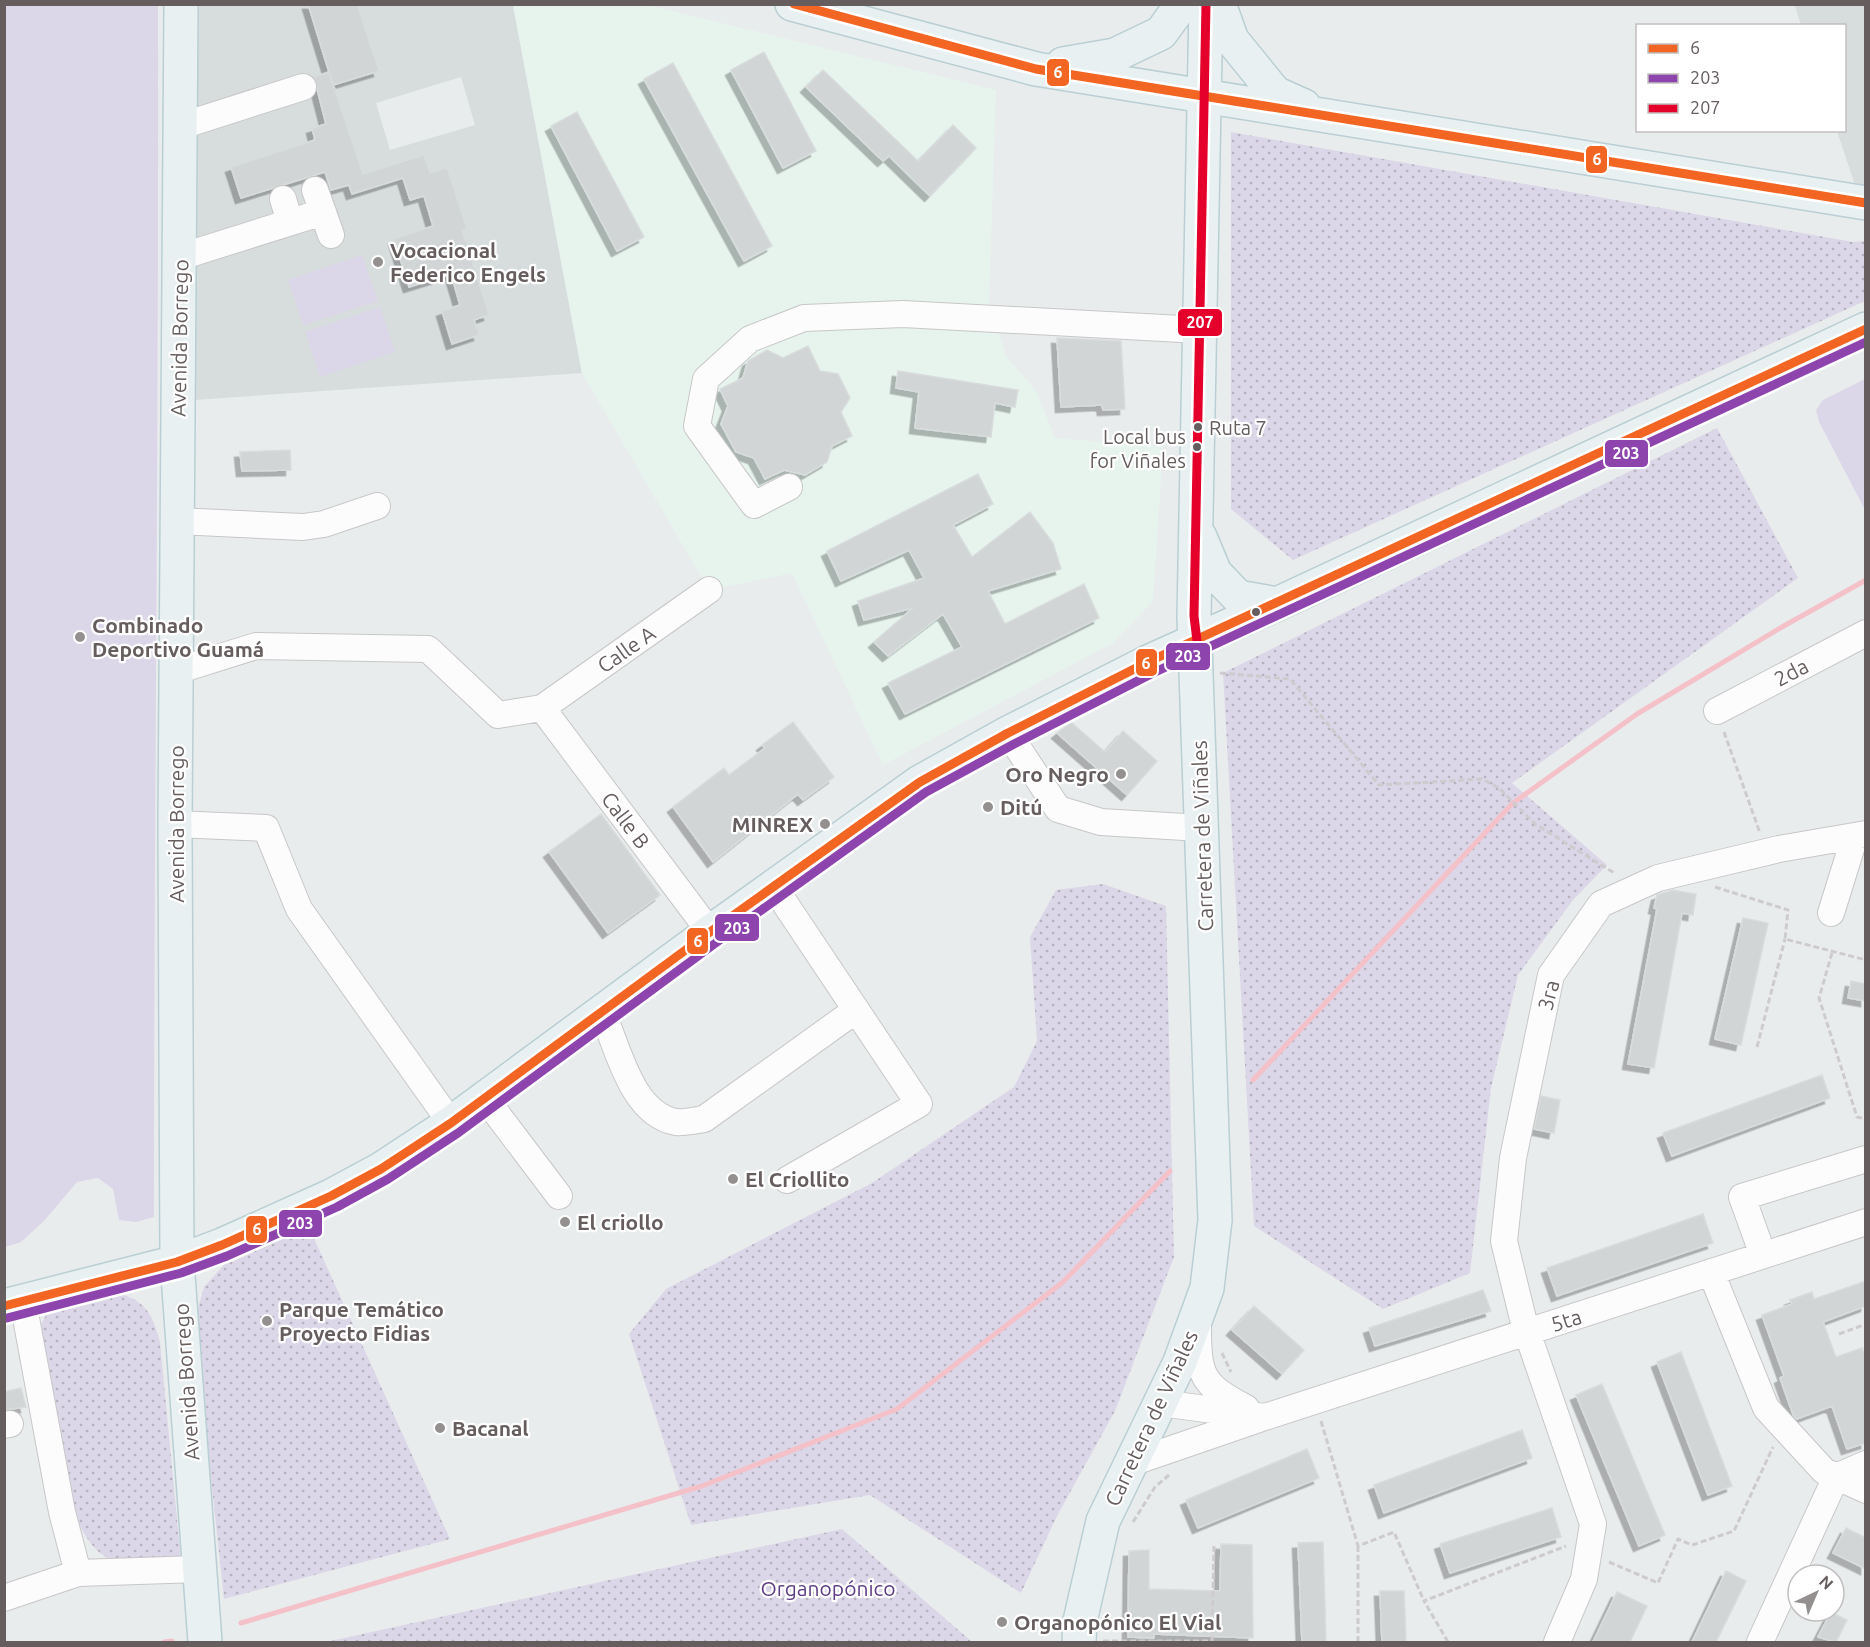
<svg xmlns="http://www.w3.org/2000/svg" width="1870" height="1647" font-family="Ubuntu,sans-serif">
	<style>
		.education { fill: #d7dcdd; fill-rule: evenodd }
		.medical { fill: #e7f4ee }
		.green { fill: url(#green-dots) }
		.pitch { fill: #dcd7e8 }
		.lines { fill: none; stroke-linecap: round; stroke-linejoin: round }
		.stream { stroke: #f4c1c9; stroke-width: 5 }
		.building { fill: #d2d5d6; stroke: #d8dcdc; stroke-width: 1.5; filter: url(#shadow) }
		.minor-casing { stroke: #c8c7c8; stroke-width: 28 }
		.major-casing { stroke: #b9cfd3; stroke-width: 36 }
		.path { stroke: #cecbce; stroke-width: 3; stroke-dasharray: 6 3; stroke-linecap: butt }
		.minor { stroke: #fcfcfc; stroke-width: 26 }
		.major { stroke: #e9f0f2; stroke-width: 33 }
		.bus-1-casing { stroke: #fff; stroke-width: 14 }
		.bus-2-casing { stroke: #fff; stroke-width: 14 }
		.bus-3-casing { stroke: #fff; stroke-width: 14 }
		.bus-1 { stroke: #f26522; stroke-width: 9 }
		.bus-2 { stroke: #8e44ad; stroke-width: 9 }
		.bus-3 { stroke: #e4002b; stroke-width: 9 }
		.poi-dot { fill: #949090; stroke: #fff; stroke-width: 2 }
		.bus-dot { fill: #665e5e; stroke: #fff; stroke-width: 2 }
		.labels { text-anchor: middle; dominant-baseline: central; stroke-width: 4.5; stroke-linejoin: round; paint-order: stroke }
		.bus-label { font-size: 20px; fill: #665e5e; stroke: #fff; text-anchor: start }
		.poi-label { font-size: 21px; font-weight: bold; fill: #665e5e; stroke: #fff; text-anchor: start }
		.street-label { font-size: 21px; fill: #665e5e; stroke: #fff }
		.park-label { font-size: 21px; fill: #5e3e85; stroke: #fff }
		.line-badge { stroke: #fff; stroke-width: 2 }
		.badge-label { font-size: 16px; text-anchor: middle; font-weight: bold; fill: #fff }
	</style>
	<defs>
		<pattern id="green-dots" width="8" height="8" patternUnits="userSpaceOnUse" patternTransform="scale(1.5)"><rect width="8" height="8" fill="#dcd7e8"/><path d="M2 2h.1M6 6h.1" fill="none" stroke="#b6b2bf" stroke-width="1.8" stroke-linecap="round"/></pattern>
		<filter id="shadow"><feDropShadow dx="-5.5" dy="5.5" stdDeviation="0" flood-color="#0004"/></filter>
	</defs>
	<rect width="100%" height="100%" fill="#e9eced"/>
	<!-- education -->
	<path class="education" d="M1800,4L1865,5V186L1855,185L1837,131L1844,130V26L1801,25L1795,6Z
		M194,5H513L582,373L194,400ZM461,77L475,125L390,150L376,103Z"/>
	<!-- medical -->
	<path class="medical" d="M513,5H647L996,90L989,301L1006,356L1036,391L1055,438L1163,447L1153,601L1113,643L883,765L792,573L709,590L582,373Z"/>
	<!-- green -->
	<path class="green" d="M1231,132L1853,242L1865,241V301L1293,560L1231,509Z
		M1717,428L1798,578L1512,783L1607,865L1573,900L1518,975L1491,1088L1470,1273L1383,1309L1254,1226L1223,673Z
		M1103,884L1166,906L1174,1257L1115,1411L1057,1516L1021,1593L870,1495L691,1525L629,1334L666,1289L872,1183L1014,1087L1037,1041L1030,937L1056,890Z
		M308,1225L450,1539L224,1599L194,1322L204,1287L230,1258Z
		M114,1292C146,1300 152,1313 160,1342L181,1561C122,1565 99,1573 73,1511L41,1325L50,1307Z
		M842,1529L972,1642H326Z"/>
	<!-- pitch -->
	<path class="pitch" d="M5,4L158,5C159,409 154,813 154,1217L136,1222L119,1220L113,1189L98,1178L77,1182L44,1221L21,1242L5,1247Z
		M362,255L378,301L303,325L288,280Z
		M380,307L395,352L320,377L305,332Z
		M1865,379V510L1819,422L1816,410L1823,400Z"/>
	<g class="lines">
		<!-- stream -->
		<path class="stream" d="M1253,1080L1513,803L1637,714L1782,627L1866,580
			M241,1623L702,1486L897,1409L1063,1282L1170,1171
			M164,1642L172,1641"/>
	</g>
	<!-- building -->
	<path class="building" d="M308,4H357L379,71L333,85Z
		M764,52L816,151L783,168L731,70Z
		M673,63L772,246L744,261L644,79Z
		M823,70L918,161L953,125L976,148L930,196L889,156L883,161L806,87Z
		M329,72L363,174L424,155L430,173L447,167L467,229L462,230L489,315L474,320L479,335L452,344L442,311L460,305L451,274L409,287L394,239L433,226L424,196L410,200L403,178L352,194L349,185L331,190L325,172L241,198L231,167L315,140L312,128L326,124L314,77Z
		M577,112L644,237L617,251L551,126Z
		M1057,338L1121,341L1125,409L1103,410L1102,405L1061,407Z
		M808,346L820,371L838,374L850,398L841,412L852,436L832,446L827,462L805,475L784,470L765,479L754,458L736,452L721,424L728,406L720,389L743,378L748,361L767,350L783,358Z
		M898,371L1018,390L1015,407L995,403L991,437L915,428L919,392L896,388Z
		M290,450L291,470L242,471L240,452Z
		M978,474L993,504L953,525L972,557L1030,512L1053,543L1061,569L988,591L1005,624L1084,584L1099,618L905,714L888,683L962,647L943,614L888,656L874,642L913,608L864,620L858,601L924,578L909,550L841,581L827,551Z
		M793,722L834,777L803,800L798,794L713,862L673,807L724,768L729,775L765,748L762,745Z
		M1071,722L1105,752L1123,731L1157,761L1127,795L1057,733Z
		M601,814L660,895L608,933L549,852Z
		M1672,890L1696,894L1693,915L1682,913L1654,1068L1628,1064L1657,909L1654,908L1657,895Z
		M1743,918L1768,923L1741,1045L1715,1039Z
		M1851,981L1866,984V1001L1848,998Z
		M1822,1075L1830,1098L1672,1156L1663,1133Z
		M1541,1096L1560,1100L1554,1133L1534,1129Z
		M1703,1214L1713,1243L1557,1296L1547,1268Z
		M1866,1281V1306L1823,1322L1836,1357L1862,1348L1866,1357V1443L1847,1449L1832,1406L1797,1419L1794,1417L1780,1378L1784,1376L1762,1315L1792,1304L1790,1300L1812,1292L1814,1299Z
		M1483,1290L1491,1311L1375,1346L1369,1328Z
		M1254,1306L1304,1350L1282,1374L1232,1330Z
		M1681,1352L1732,1486L1708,1495L1657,1362Z
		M1602,1384L1665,1535L1639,1546L1576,1395Z
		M21,1388L26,1407L4,1410V1392Z
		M1522,1430L1532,1458L1384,1513L1374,1485Z
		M1307,1449L1319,1478L1198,1528L1186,1500Z
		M1552,1508L1561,1537L1450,1573L1440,1544Z
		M1846,1528L1866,1538V1569L1833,1553Z
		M1323,1542L1326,1642H1302L1298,1543Z
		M1221,1544L1252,1545L1253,1638L1154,1634V1638L1128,1637L1129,1551L1149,1550V1589L1220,1591Z
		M1726,1571L1746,1581L1716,1642H1692Z
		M1380,1591H1404L1406,1642H1382Z
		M1617,1592L1647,1606L1630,1642H1593Z
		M1831,1612L1847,1620L1836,1642L1818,1637Z"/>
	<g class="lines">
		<defs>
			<path id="minor" d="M181,126L303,87
				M315,190L331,235
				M283,199L290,222
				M180,257L323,212
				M789,487L754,505L697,426L706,379L750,339L804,318L903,314L1200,330
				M177,521L303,527L324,524L377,506
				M176,671L256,646L428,649L498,715L542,708L709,590
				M542,708L710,932
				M1717,711L1866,633
				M1008,733L1058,809L1101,822L1201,828
				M175,824L266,828L299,909L451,1123
				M774,887L919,1104L787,1180
				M1831,913L1855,836
				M602,1012C618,1047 631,1114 676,1122C685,1123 696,1120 704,1119L856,1010
				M485,1098L559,1196
				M1763,1255L1742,1197L1866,1159
				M1711,1272L1766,1408L1824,1471L1866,1490
				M23,1302L62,1512L78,1573L199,1569
				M1198,1327C1198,1376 1202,1385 1246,1408
				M1161,1403L1265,1417L1866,1222
				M4,1425L10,1424
				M1131,1463L1259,1419
				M4,1598L78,1573
				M1557,1642L1584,1579L1593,1524L1524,1323L1504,1241L1513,1158L1551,975L1601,904L1658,878L1779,849L1866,834
				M1760,1642L1836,1477L1866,1464"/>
			<path id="major" d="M181,4L175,824L177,1262L205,1642
				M792,4L1036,69L1866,203
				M1219,4L1232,40L1275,93L1304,106
				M1063,64L1115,55L1161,33L1182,4
				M1200,537L1215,573L1238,597L1277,604
				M4,1306L177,1262L222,1245L331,1196L381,1169L451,1123L710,932L920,782L1008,733L1148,662L1277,604L1866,329
				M1079,1642L1080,1621L1103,1521L1180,1362L1207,1288L1215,1220L1194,616L1206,4"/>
		</defs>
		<!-- minor casing -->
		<use href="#minor" class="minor-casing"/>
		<!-- major casing -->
		<use href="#major" class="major-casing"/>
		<!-- path -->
		<path class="path" d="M1220,673L1290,679L1379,785L1482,779L1499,788L1535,824L1616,874
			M1724,732L1760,833
			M1715,887L1788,910L1785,939L1866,960
			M1832,953L1819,998L1857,1117L1866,1119
			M1757,1047L1785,939
			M1839,1334L1866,1324
			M1222,1353L1231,1372
			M1321,1421L1358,1546L1394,1532L1424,1601
			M1133,1522L1155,1487L1169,1475
			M1609,1562L1658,1583L1678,1539L1692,1545L1734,1531L1773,1447
			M1103,1641H1212L1214,1544
			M1358,1642V1546
			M1448,1642L1424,1601L1566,1546"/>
		<!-- minor -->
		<use href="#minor" class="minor"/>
		<!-- major -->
		<use href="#major" class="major"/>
		<defs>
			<path id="bus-1" d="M794,4L1036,69L1866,203
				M4,1306L177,1262L222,1245L331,1196L381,1169L451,1123L710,932L920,782L1008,733L1148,662L1866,329"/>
			<path id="bus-2" d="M7,1318L181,1273L227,1256L337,1207L388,1179L458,1133L717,942L926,792L1014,744L1153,673L1866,342"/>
			<path id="bus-3" d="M1197,641L1194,616L1206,4"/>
		</defs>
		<!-- bus-1 casing -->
		<use href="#bus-1" class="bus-1-casing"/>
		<!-- bus-2 casing -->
		<use href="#bus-2" class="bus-2-casing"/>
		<!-- bus-3 casing -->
		<use href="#bus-3" class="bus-3-casing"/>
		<!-- bus-1 -->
		<use href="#bus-1" class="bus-1"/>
		<!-- bus-2 -->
		<use href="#bus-2" class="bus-2"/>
		<!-- bus-3 -->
		<use href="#bus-3" class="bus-3"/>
	</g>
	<!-- markers -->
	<g class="poi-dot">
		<circle cx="378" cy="262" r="6"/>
		<circle cx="80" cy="637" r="6"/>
		<circle cx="1121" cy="774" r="6"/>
		<circle cx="988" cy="807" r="6"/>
		<circle cx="825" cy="824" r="6"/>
		<circle cx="733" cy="1179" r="6"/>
		<circle cx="565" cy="1222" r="6"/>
		<circle cx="267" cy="1321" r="6"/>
		<circle cx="440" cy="1428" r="6"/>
		<circle cx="1002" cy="1622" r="6"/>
	</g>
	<g class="bus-dot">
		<circle cx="1198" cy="427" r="5"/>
		<circle cx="1197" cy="447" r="5"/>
		<circle cx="1256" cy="612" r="5"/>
	</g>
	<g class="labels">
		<!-- bus labels -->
		<g class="bus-label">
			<text x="1209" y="427">Ruta 7</text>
			<text x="1186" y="436" text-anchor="end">Local bus<tspan x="1186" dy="24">for Viñales</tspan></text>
		</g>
		<!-- poi labels -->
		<g class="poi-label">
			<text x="390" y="250">Vocacional<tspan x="390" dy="24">Federico Engels</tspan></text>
			<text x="92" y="625">Combinado<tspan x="92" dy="24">Deportivo Guamá</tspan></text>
			<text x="1109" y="774" text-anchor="end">Oro Negro</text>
			<text x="1000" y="807">Ditú</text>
			<text x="813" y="824" text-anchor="end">MINREX</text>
			<text x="745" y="1179">El Criollito</text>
			<text x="577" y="1222">El criollo</text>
			<text x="279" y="1309">Parque Temático<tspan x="279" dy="24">Proyecto Fidias</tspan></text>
			<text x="452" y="1428">Bacanal</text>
			<text x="1014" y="1622">Organopónico El Vial</text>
		</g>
		<!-- street labels -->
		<g class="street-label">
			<text transform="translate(179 338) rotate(-89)">Avenida Borrego</text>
			<text transform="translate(626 649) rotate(-35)">Calle A</text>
			<text transform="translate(1791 672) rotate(-28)">2da</text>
			<text transform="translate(626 820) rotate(53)">Calle B</text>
			<text transform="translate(176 824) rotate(-90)">Avenida Borrego</text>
			<text transform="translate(1202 836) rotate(-92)">Carretera de Viñales</text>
			<text transform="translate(1548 995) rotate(-75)">3ra</text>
			<text transform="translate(1566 1320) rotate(-18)">5ta</text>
			<text transform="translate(186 1382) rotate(-94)">Avenida Borrego</text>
			<text transform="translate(1151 1418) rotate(-65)">Carretera de Viñales</text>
		</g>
		<!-- park labels -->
		<g class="park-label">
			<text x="828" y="1588">Organopónico</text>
		</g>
	</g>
	<g class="line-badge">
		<rect x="1046" y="58" width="24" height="29" rx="6" fill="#f26522"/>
		<rect x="1585" y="145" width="23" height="29" rx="6" fill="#f26522"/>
		<rect x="1177" y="308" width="46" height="29" rx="6" fill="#e4002b"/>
		<rect x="1604" y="439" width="45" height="29" rx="6" fill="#8e44ad"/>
		<rect x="1165" y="642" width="46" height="29" rx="6" fill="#8e44ad"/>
		<rect x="1135" y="648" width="23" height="29" rx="6" fill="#f26522"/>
		<rect x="714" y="913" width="46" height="29" rx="6" fill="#8e44ad"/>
		<rect x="686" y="927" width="23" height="28" rx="6" fill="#f26522"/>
		<rect x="278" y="1209" width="45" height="29" rx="6" fill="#8e44ad"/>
		<rect x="245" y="1215" width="23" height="29" rx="6" fill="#f26522"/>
	</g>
	<g class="badge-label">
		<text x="1058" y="78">6</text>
		<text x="1597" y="165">6</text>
		<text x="1200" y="328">207</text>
		<text x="1626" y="459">203</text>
		<text x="1188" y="662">203</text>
		<text x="1146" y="669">6</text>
		<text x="737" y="934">203</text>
		<text x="698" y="947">6</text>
		<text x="300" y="1229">203</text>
		<text x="257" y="1235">6</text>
	</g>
	<!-- border -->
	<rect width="1870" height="1647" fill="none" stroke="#665e5e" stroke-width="12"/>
	<!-- legend -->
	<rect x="1636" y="24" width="210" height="108" fill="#ffffff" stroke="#c2bfbf" stroke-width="1.5"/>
	<rect x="1648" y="44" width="30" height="9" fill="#f26522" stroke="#c2bfbf" stroke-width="1.5"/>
	<text x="1690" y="54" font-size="18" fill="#665e5e">6</text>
	<rect x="1648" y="74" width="30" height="9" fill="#8e44ad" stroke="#c2bfbf" stroke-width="1.5"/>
	<text x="1690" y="84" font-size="18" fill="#665e5e">203</text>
	<rect x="1648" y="104" width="30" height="9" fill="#e4002b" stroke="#c2bfbf" stroke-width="1.5"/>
	<text x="1690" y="114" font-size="18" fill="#665e5e">207</text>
	<!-- north arrow -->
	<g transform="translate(1816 1593) rotate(44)"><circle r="28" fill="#ffffff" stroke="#c2bfbf" stroke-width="1.5"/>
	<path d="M0-4.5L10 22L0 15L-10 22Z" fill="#949090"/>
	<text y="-9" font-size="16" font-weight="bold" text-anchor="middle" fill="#665e5e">N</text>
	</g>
</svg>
